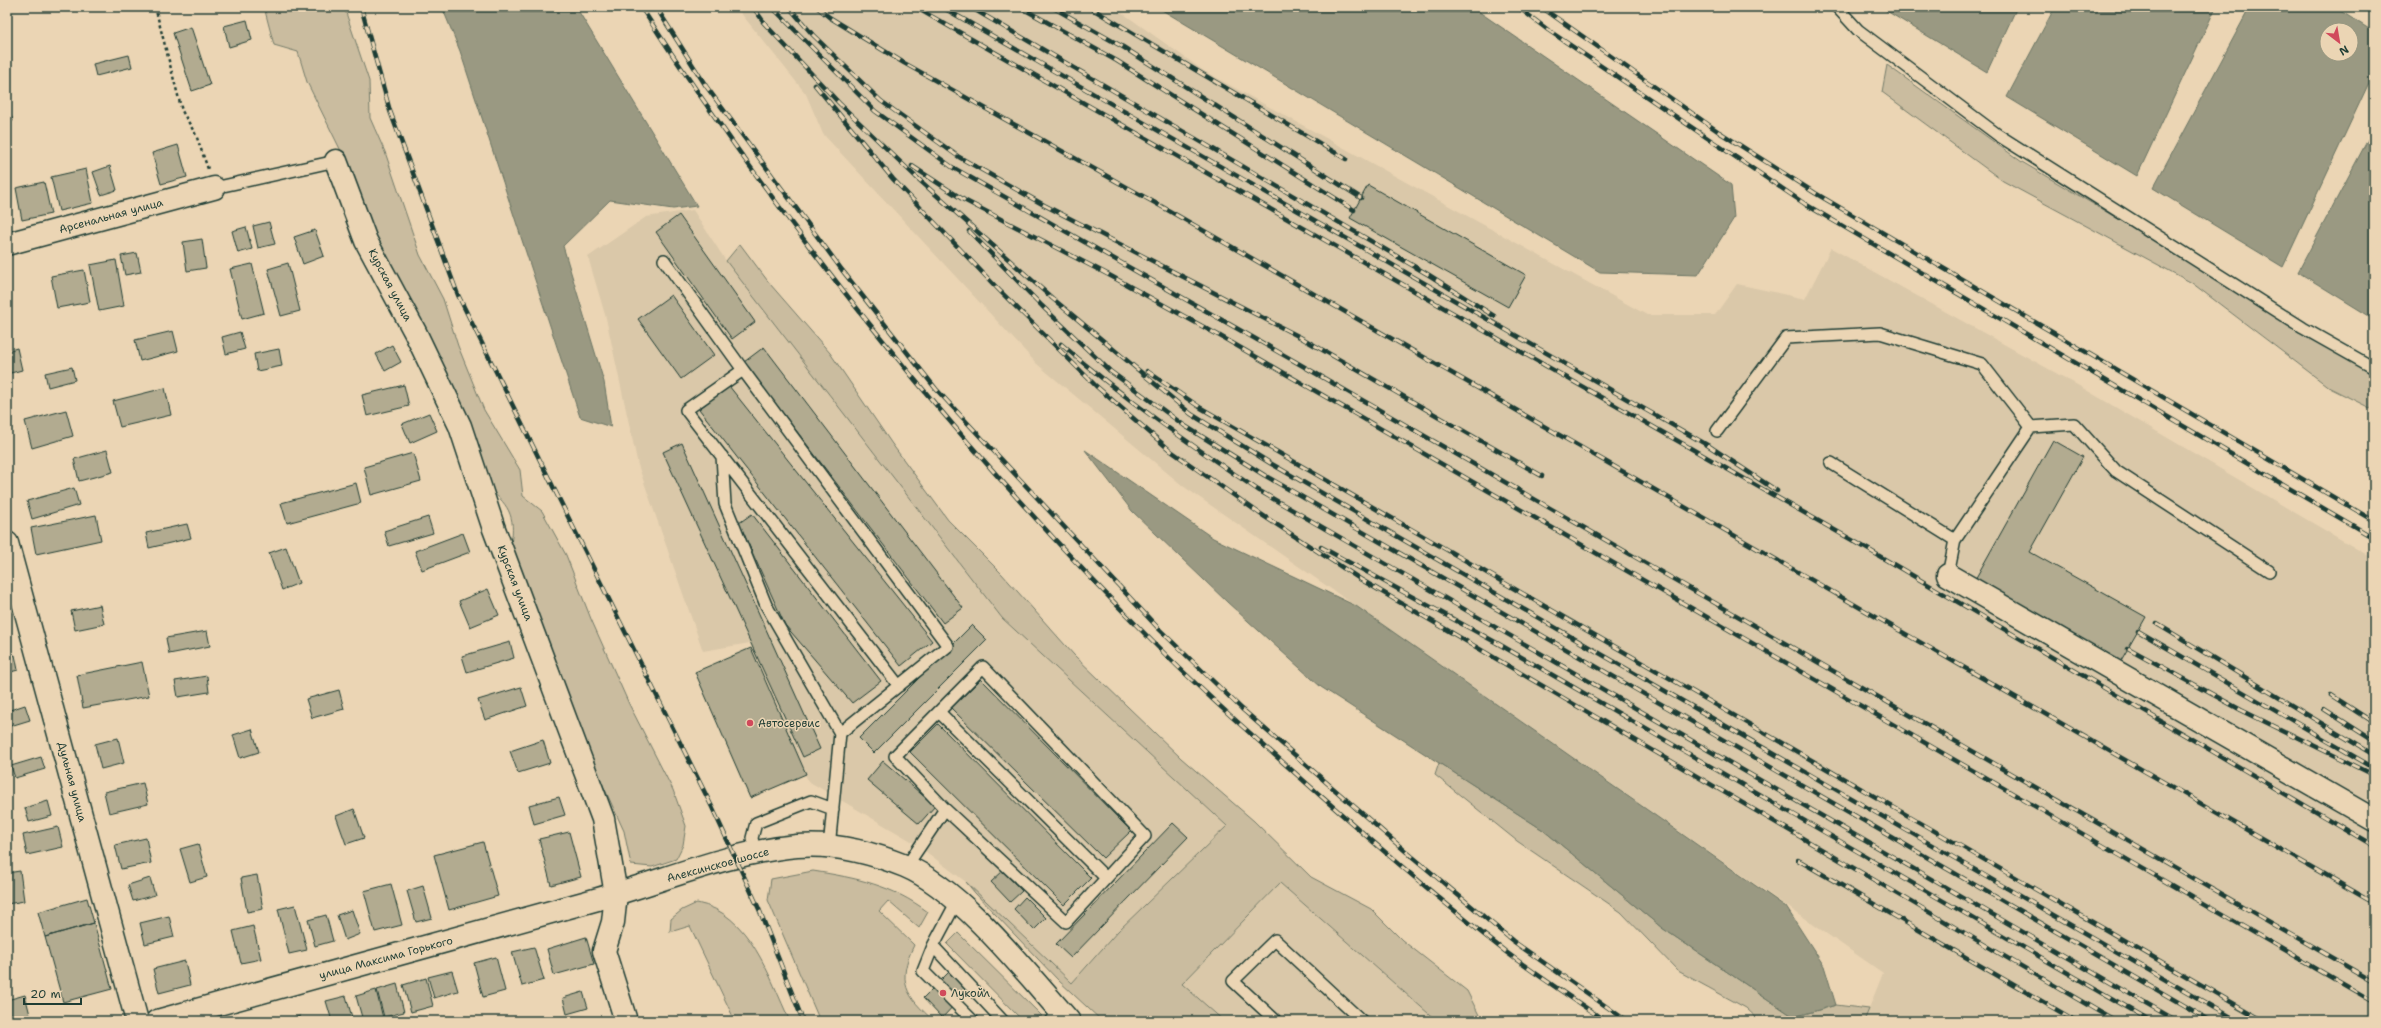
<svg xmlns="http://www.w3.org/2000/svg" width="2381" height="1028" font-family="'Shantell Sans',sans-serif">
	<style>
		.built { fill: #dac8a9 }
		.green { fill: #cabc9f; stroke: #747c6a }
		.water { fill: #9a9982; stroke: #697463; fill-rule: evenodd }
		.building { fill: #b2ab90; stroke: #1f3d34 }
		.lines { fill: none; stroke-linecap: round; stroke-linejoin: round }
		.service-casing { stroke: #1f3d34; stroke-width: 14 }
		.minor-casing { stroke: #1f3d34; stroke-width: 25 }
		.tertiary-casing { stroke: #1f3d34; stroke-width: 25 }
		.secondary-casing { stroke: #1f3d34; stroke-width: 25 }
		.path { stroke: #1f3d34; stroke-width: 2.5; stroke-dasharray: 3 3; stroke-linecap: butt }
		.service { stroke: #ebd5b4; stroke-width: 11 }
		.minor { stroke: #ebd5b4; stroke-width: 22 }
		.tertiary { stroke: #ebd5b4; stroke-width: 22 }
		.secondary { stroke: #ebd5b4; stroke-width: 22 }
		.rail-casing { stroke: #1f3d34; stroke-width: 4.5 }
		.rail { stroke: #ebd5b4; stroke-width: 3; stroke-dasharray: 9; stroke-linecap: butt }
		.poi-dot { fill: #d1495b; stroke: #ebd5b4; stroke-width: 1.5 }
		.labels { text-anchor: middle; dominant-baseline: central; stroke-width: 3; stroke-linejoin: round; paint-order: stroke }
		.street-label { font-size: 11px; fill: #1f3d34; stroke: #ebd5b4 }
		.poi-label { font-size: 11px; fill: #1f3d34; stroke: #ebd5b4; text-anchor: start }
	</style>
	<rect width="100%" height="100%" fill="#ebd5b4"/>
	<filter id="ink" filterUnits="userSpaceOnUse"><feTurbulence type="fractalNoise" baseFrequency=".025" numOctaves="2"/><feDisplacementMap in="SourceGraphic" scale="8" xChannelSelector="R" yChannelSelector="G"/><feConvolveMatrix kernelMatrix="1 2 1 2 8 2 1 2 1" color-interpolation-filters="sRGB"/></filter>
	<g filter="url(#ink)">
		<!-- built -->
		<path class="built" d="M736,7H1114L1204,71L1647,315H1715L1737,284L1805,299L1831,248L2081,387L2374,559V1021H1864L1883,973L1183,486L1037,364L823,134L806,94Z
			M693,210L726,261L1002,618L1227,826L1118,931L1072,983L966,882L913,842L808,781L750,643L703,651L638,465L606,318L588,257L646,217Z
			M1280,883L1437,1021H1224L1182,984Z"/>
		<!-- green -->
		<path class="green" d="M264,7H344L369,81L370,118L385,152L420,255L443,299L458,346L484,410L520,470L523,496L542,511L566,555L591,619L629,704L673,790L686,826L683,845L676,859L652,867L631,865L624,831L574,722L511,544C516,515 508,504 486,486L371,238L341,151L307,82L298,52L274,45Z
			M1887,65L2022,162L2374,370V410L2330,388L2192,283L2003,181L1882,92Z
			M740,244L770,284L830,353L892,444L948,520L1001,573L1074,655L1181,758L1254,821L1311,877L1371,909L1402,940L1467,991L1482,1021H1437L1280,883L1182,984L1224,1021H1102L1058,980L975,893L966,882L1072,983L1118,931L1227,826L1002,618L726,261Z
			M1439,763L1543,830L1662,928L1794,1017L1836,1005L1869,1009L1864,1021H1760L1746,1008L1678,971L1621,912L1517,841L1435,775Z
			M813,871C857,878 892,885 928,912L919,928L888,901L879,911L914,945C896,982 906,996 934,1021H820L768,900L771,879Z
			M697,903C750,913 769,977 790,1021H735L690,926L670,932L671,919L682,910Z
			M958,933L1042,1016L1022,1020L947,944Z"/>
		<!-- water -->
		<path class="water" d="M442,7H576L697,206L673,209L610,200L563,246L604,382L611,427L580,417L460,51Z
			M1157,7H1472L1731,185L1734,218L1698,275L1600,272Z
			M1880,7H2017L1987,72Z
			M2055,7H2216L2137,176L2007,97Z
			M2250,7H2334L2374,32V72L2283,267L2153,188ZM2327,30H2351V54H2327Z
			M2374,128V319L2298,272Z
			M1085,450L1213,538L1356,606L1786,907L1824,966L1836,1005L1794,1017L1662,928L1543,830L1321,687L1227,602L1132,511Z"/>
		<!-- building -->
		<path class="building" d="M247,20L252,40L229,47L224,26Z
			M191,27L210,85L192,91L173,33Z
			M129,55L132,67L96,76L93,64Z
			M7,104L13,121L7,123Z
			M178,145L187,177L161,184L152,153Z
			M110,166L117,190L101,195L93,172Z
			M86,169L93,203L59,211L51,177Z
			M44,182L51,214L22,220L16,188Z
			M1368,185L1526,275L1508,307L1350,218Z
			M679,215L755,322L732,339L656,232Z
			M269,222L275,244L258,248L253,226Z
			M246,227L252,249L238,253L232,231Z
			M315,230L324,256L303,264L294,237Z
			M202,239L206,268L187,271L183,242Z
			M137,253L141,272L125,275L121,256Z
			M116,260L124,306L99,311L90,265Z
			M288,263L300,311L281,316L268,269Z
			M252,264L264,313L242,319L230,269Z
			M84,270L90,302L57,308L51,276Z
			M671,295L714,355L681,379L638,319Z
			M173,331L178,351L140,361L135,340Z
			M240,332L245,349L226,354L222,337Z
			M392,345L401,362L385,371L376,354Z
			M764,347L963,608L943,623L744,362Z
			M17,348L22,370L7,374V351Z
			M279,349L282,366L257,371L254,354Z
			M72,367L75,380L48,387L45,373Z
			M404,385L409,406L367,416L362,395Z
			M729,386L932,641L901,666L699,409Z
			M165,388L171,415L120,427L113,401Z
			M66,410L73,436L32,448L25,421Z
			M429,413L437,431L410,443L402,424Z
			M2053,440L2083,457L2030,552L2146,617L2119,664L1973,583Z
			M682,443L820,749L803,757L663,452Z
			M107,450L113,472L79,481L74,459Z
			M413,453L421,481L371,495L364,467Z
			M356,483L361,503L287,523L281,503Z
			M74,488L79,505L32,519L27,501Z
			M752,514L881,681L852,703L785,625L739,523Z
			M96,515L101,540L36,554L31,528Z
			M428,517L433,533L389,546L384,531Z
			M187,524L191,538L149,548L146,533Z
			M463,533L470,552L422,570L415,551Z
			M286,547L299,583L282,590L269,553Z
			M488,589L499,615L470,627L459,601Z
			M100,605L104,624L75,630L71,611Z
			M972,625L987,640L874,753L859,738Z
			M7,628L11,647L7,648Z
			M207,631L210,646L169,654L166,638Z
			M510,642L514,658L467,672L462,656Z
			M751,648L806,774L750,798L695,672Z
			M15,655L18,670L7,673V657Z
			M142,662L149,696L83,708L77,675Z
			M207,676L209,692L178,697L175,681Z
			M981,679L1131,831L1103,858L951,708Z
			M521,687L527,706L485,720L478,700Z
			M339,690L344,709L312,718L306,699Z
			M25,705L30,720L7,727V711Z
			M938,724L1091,878L1064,905L910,752Z
			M252,729L259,752L240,758L233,735Z
			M118,738L124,763L101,769L95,744Z
			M543,740L550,763L518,773L510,751Z
			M41,757L45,769L15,778L11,766Z
			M883,761L935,806L919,824L867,780Z
			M143,783L148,804L109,813L104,792Z
			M559,797L565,815L534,824L529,805Z
			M48,801L52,816L29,822L25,808Z
			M354,809L364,838L346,844L336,816Z
			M1173,823L1188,837L1071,958L1056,944Z
			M58,827L63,847L27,855L23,835Z
			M569,832L581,877L551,885L539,839Z
			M146,838L151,863L121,869L115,845Z
			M483,842L498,896L449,910L434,855Z
			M198,844L207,877L190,882L180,849Z
			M20,871L24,901L7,904V873Z
			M1003,871L1022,891L1010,902L991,882Z
			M257,875L263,909L247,912L241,878Z
			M150,878L155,895L133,901L128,885Z
			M391,884L402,925L375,932L364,891Z
			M423,886L432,918L416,922L407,891Z
			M1025,897L1046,918L1034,930L1014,909Z
			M87,898L94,923L45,937L38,912Z
			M295,905L307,950L289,954L278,909Z
			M352,910L360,934L345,940L337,915Z
			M326,915L333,941L315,946L308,920Z
			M169,916L174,937L145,944L140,923Z
			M94,923L112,989L63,1002L45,937Z
			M253,926L261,959L241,963L233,931Z
			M586,937L594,964L554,975L547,949Z
			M534,947L544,980L522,986L512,952Z
			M496,957L505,991L483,997L474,963Z
			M185,961L190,985L159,993L153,969Z
			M955,966L973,985L942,1018L923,998Z
			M452,971L458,991L434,998L428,977Z
			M426,978L433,1006L411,1012L403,985Z
			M397,984L404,1012L384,1017L377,990Z
			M376,990L383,1018L363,1021L356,996Z
			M583,992L588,1008L567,1014L563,998Z
			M25,995L31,1019L8,1021L7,1000Z
			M346,996L353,1021H332L326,1001Z
			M300,1016L301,1021H281Z"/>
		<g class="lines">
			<defs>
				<path id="service" d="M1837,7L1858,30L1998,135L2303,328L2374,368
					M214,188L336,161
					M664,260L743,370
					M1717,431L1786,338L1880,333L1982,364L2031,427
					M722,456L725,504L766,605L840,733
					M1831,463L1955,540L1948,575
					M1955,540L2031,427L2074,424L2116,471L2269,571
					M939,712L1106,878
					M829,848L840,733L948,646L743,370L686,410L899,686
					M755,852L752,838L756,823L811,801L833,809
					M906,867L945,809L1066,922L1145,836L983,667L895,756L945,809
					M957,901L933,946L1003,1021
					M933,946L923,971L973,1021
					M1275,1020L1233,981L1275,940L1362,1021
					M1050,1021L1064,1016"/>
				<path id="minor" d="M336,161L366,241L415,332L460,426L494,529L603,819L616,894L613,922L604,951L626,1021
					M7,244L214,188
					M1948,575L2374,820"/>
				<path id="tertiary" d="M7,543L137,1021"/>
				<path id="secondary" d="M157,1021C304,980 451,940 598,899C664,881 729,852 797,846C833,843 873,853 905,866C962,890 1027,974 1069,1021"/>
			</defs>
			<!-- service casing -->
			<use href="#service" class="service-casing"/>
			<!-- minor casing -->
			<use href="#minor" class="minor-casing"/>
			<!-- tertiary casing -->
			<use href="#tertiary" class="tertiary-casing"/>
			<!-- secondary casing -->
			<use href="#secondary" class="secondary-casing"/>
			<!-- path -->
			<path class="path" d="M155,7L182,111L196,135L208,169"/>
			<!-- service -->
			<use href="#service" class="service"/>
			<!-- minor -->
			<use href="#minor" class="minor"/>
			<!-- tertiary -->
			<use href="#tertiary" class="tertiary"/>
			<!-- secondary -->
			<use href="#secondary" class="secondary"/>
			<defs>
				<path id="rail" d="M361,7L390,111L458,295L712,807L759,909L803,1021
					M641,7C788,234 960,447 1150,639C1205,695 1264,745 1322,797C1382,850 1443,903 1506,952C1538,976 1572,998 1605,1021
					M656,7L706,86L842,270L936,389L1159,629L1242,709L1403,849L1513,941L1627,1021
					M753,7L766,25
					M772,7L875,111L952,167L1289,358L2374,982
					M789,7L813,35L881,101L959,157L1044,205L1300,337L1542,476
					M817,7L829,17L904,63L1166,209L2374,903
					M915,7L1852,540L2374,846
					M942,7L1709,446L1777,491
					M970,7L1429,275L1494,316
					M1020,7L1117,61L1354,210
					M1052,7L1123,47L1361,198
					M1089,7L1346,159
					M1518,7L1548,30L1805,204L2374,538
					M1541,7L1719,132L1815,193L2374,521
					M763,22L839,103L916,177L1052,298L1191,414L1270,463L2237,1021
					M815,85L893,179L999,290L1096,386L1171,451L1259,513L1360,579L2115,1021
					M912,166L964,200L1109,275L1220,336L2374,1002
					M969,231L1042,306L1110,371L1185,426L1264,475L2211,1021
					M1061,344C1123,398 1190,444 1258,490L2177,1021
					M1147,371L1201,408L2264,1021
					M1321,547L1497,643L2151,1021
					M2157,624L2374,755
					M2138,631L2374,768
					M2128,648L2241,710L2374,775
					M2331,695L2374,723
					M2324,709L2374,741
					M1798,860L2076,1021"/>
			</defs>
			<!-- rail casing -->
			<use href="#rail" class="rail-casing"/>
			<!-- rail -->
			<use href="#rail" class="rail"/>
		</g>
	</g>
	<!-- markers -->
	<g class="poi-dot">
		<circle cx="750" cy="723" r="4"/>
		<circle cx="943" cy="993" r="4"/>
	</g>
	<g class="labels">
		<!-- street labels -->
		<g class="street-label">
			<text transform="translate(111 216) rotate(-15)">Арсенальная улица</text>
			<text transform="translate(390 285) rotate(62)">Курская улица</text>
			<text transform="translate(515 583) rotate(69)">Курская улица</text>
			<text transform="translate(72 782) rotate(75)">Дульная улица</text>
			<text transform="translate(718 865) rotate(-15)">Алексинское шоссе</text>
			<text transform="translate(386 958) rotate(-15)">улица Максима Горького</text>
		</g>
		<!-- poi labels -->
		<g class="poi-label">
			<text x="758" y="723">Автосервис</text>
			<text x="951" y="993">Лукойл</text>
		</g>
	</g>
	<!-- margin -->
	<rect width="2381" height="1028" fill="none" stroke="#ebd5b4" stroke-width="24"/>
	<rect x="12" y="12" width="2357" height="1004" fill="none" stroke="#1f3d34" stroke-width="1.5" filter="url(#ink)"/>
	<!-- north arrow -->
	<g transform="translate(2339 42) rotate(149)"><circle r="19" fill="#ebd5b4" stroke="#999881"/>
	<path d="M0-3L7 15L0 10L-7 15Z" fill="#d1495b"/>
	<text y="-6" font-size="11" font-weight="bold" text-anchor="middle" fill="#1f3d34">N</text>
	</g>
	<!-- scale -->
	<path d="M24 998v6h57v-6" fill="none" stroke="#1f3d34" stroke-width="2"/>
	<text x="30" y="998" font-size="12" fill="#1f3d34" stroke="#ebd5b4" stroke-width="3" paint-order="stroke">20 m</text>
</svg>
